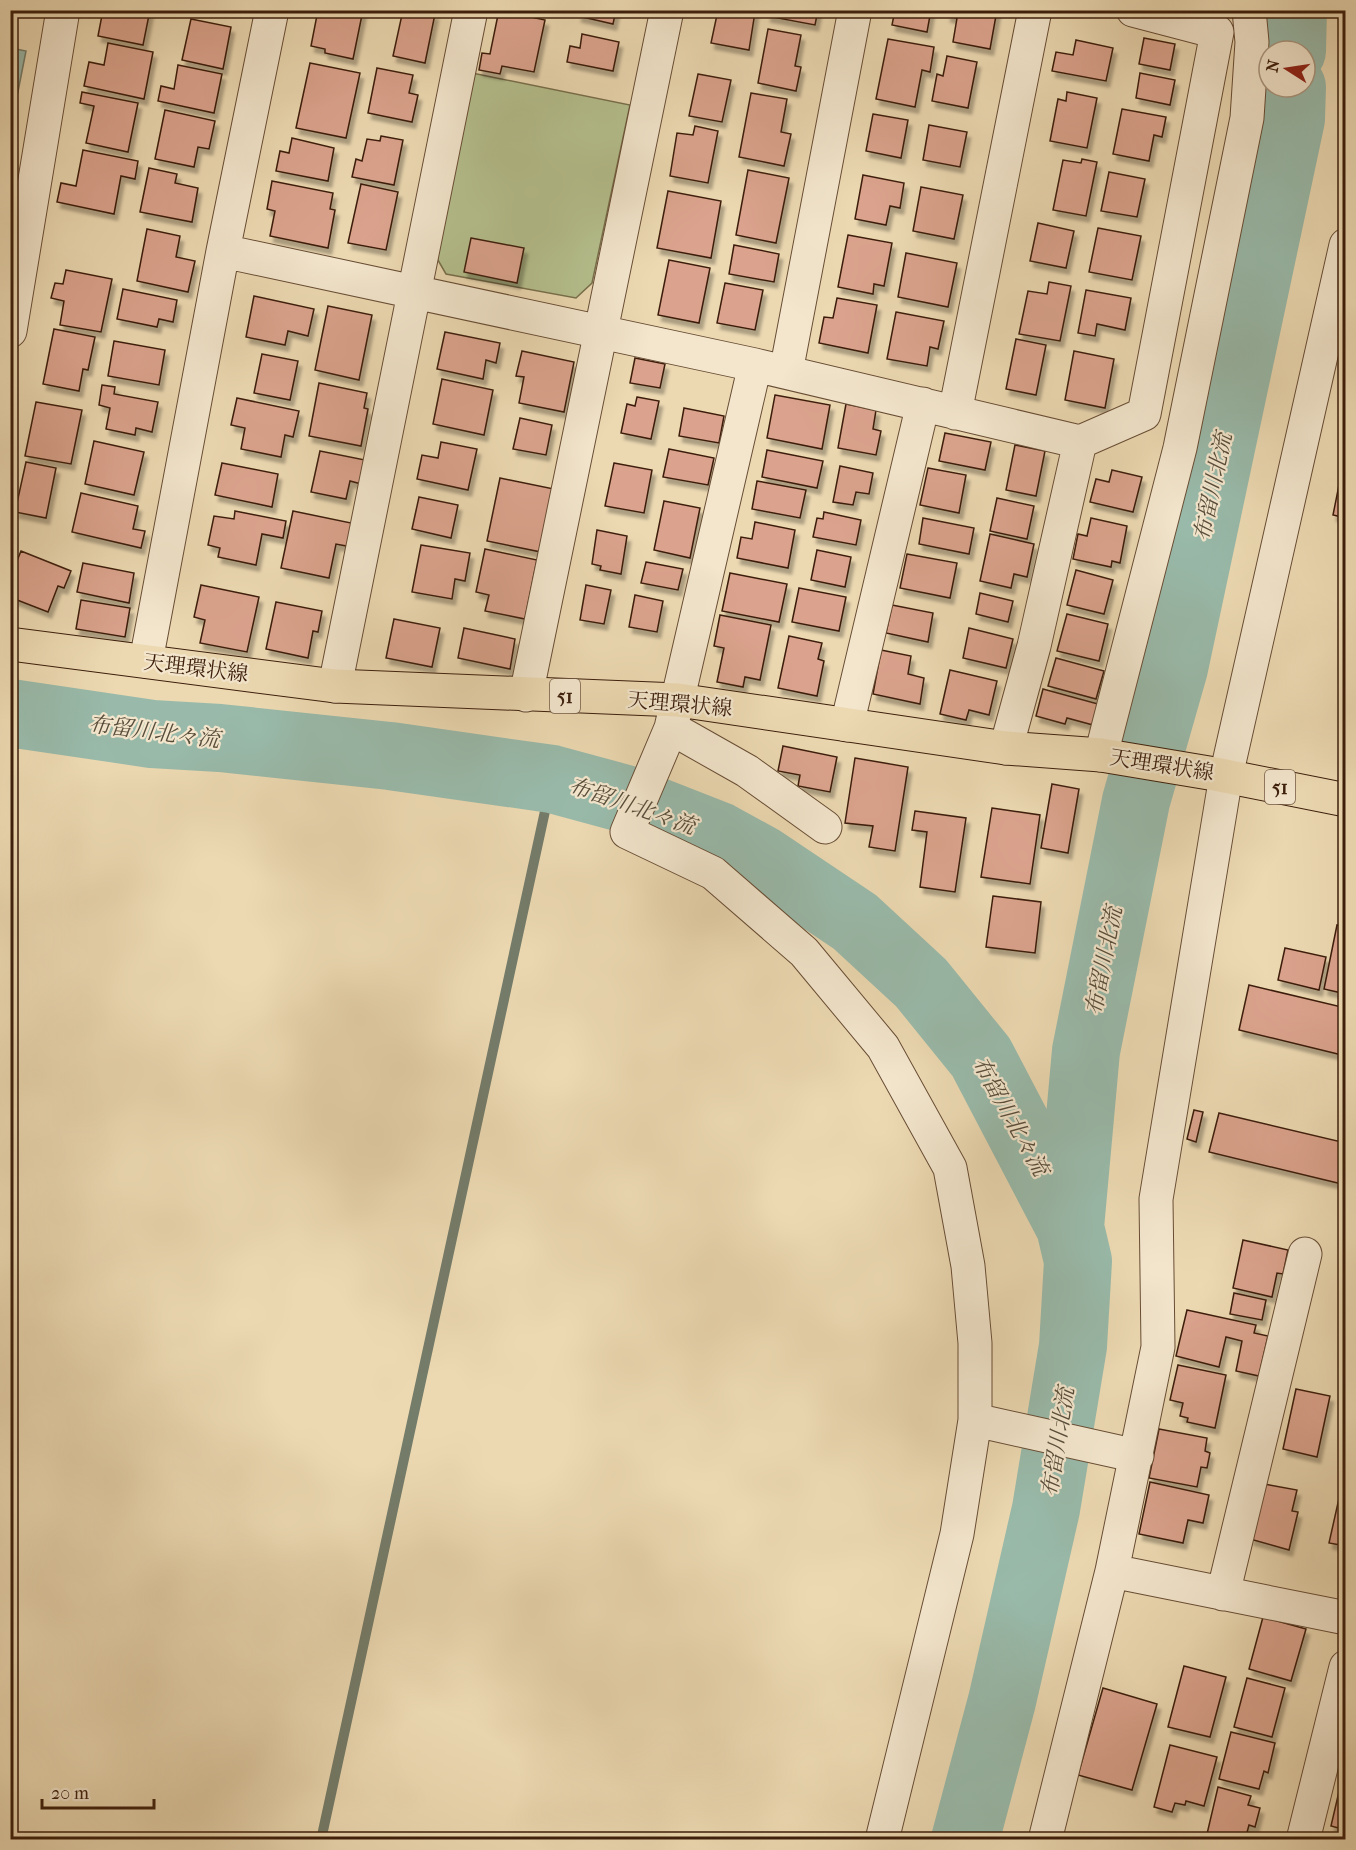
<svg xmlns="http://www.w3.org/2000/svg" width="1356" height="1850" font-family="'IM FELL French Canon','Noto Serif JP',serif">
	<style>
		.green { fill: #b5c08e; stroke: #786f4c; stroke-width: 1.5 }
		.water { fill: #99baaa; stroke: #747c6a; stroke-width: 1.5 }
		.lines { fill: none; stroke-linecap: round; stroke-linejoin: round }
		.stream { stroke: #747c6a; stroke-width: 10 }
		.river { stroke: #99baaa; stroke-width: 68 }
		.building { fill: #dba38d; stroke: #3c1e0b; stroke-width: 1.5; filter: url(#shadow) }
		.street-casing { stroke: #684d35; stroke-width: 35 }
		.primary-casing { stroke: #3c1e0b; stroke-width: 35 }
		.street { stroke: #f3e6cd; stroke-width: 33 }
		.primary { stroke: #ecd9b2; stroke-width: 33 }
		.labels { text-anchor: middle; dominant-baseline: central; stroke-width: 4.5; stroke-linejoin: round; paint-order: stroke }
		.shield { fill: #f3e6cd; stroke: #735a45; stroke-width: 1.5 }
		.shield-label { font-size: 20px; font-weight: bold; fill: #3c1e0b }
		.street-label { font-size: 21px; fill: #3c1e0b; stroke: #f3e6cd }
		.water-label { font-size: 22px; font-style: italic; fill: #584d3b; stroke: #f3e6cd }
	</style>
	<defs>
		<filter id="shadow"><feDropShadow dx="3.5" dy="6" stdDeviation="1.5" flood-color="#0004"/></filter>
	</defs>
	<rect width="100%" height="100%" fill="#ecd9b2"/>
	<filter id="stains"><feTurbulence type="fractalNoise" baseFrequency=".00333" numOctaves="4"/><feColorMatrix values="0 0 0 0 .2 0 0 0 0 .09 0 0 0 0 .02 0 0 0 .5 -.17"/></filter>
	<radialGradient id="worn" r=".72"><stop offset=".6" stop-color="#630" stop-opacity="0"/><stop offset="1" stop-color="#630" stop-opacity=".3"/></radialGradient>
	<!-- green -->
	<path class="green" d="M472,73L630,105L592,283L576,298L446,274L435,255Z"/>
	<!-- water -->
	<path class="water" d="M11,48L26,51L11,127L10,48Z"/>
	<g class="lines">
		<!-- stream -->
		<path class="stream" d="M321,1840L552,779"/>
		<!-- river -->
		<path class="river" d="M1292,51L1293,10
			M10,713L152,734L220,738L390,756L552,779L622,798L719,836L761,859L855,922L921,983L981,1057L1070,1227
			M965,1840L1002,1701L1046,1509L1073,1346L1078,1261L1070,1227L1086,1051L1136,801L1174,668L1291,119L1292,87"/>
	</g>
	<!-- building -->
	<path class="building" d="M103,10H150L143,45L98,36Z
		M318,10H363L353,59L325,53V49L311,46Z
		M403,10L435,14L425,63L393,56Z
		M499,10L545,20L534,72L502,66L500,74L479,70L482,53L490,54Z
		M579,10H616L613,24L578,16Z
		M718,10L755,12L749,50L711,43Z
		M768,10H818L815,25L767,16Z
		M895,10H931L927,32L892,25Z
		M948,10H997L990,49L953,42L957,18L947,16Z
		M191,19L231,27L223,69L182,60Z
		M768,29L801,35L795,66L801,67L796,91L758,83Z
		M582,34L619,42L613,71L567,62L570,46L580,48Z
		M1144,38L1175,44L1170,70L1139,64Z
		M888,39L934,47L930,72L922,70L915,107L876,99Z
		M1076,40L1113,48L1106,81L1052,71L1056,52L1073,55Z
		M108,43L153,52L144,99L84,86L89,62L104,65Z
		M947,56L977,62L968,108L932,101L937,74L943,76Z
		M310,63L360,73L346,138L296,128Z
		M178,65L222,74L214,113L158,101L161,86L174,89Z
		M377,68L413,75L409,93L418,95L412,122L368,113Z
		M1140,73L1175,80L1170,105L1136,98Z
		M698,74L731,80L722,122L689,116Z
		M82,92L138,103L128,152L86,143L94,106L80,103Z
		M1067,92L1097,98L1087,148L1050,141L1058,99L1066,101Z
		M751,93L787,99L781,132L791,134L784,166L739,157Z
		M1122,109L1166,117L1162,137L1154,135L1149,161L1113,154Z
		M165,110L215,121L209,149L198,147L194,167L155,159Z
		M873,114L908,120L901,158L866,151Z
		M929,125L967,132L960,167L923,160Z
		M695,126L718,131L708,183L670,176L677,133L693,135Z
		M381,136L403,140L394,185L352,177L356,159L362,161L367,139L380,141Z
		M292,138L334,148L328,181L276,171L280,151L289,153Z
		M83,150L138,161L135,179L121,176L114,214L57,202L61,183L76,186Z
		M1082,159L1097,162L1086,216L1053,210L1063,160L1081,163Z
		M149,168L177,174L175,183L198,188L192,222L140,212Z
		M748,170L789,178L776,243L736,235Z
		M1109,172L1145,179L1137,217L1101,211Z
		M863,175L904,183L900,208L890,206L886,225L855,219Z
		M272,181L333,193L330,209L335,210L328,248L270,236L275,211L267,209Z
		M361,184L398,192L386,250L348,243Z
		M921,187L963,195L954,239L913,231Z
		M668,191L721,201L711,258L657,248Z
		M1038,223L1074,231L1066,268L1030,261Z
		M1098,228L1141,236L1132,280L1089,272Z
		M147,229L180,236L176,257L195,261L188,292L137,281Z
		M848,235L892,243L884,286L874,284L873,294L838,287Z
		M471,238L524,248L517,283L464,272Z
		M734,245L779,254L774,282L729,274Z
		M906,253L957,263L948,307L898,297Z
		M669,260L710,268L699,323L658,315Z
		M66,270L112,279L101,332L60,325L64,301L51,298L55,283L63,284Z
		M1049,282L1071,286L1060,341L1019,334L1028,291L1047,294Z
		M725,283L763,290L755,330L717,323Z
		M123,289L177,300L173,322L159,319L157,327L117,319Z
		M1086,290L1131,298L1125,330L1097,324L1095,336L1078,333Z
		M254,296L314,309L308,336L288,331L285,345L246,337Z
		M837,298L877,305L868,353L819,343L824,317L833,318Z
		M328,306L372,315L359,380L315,370Z
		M896,312L944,321L938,349L930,347L927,366L887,359Z
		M54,329L95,337L88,370L83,369L79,391L43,384Z
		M445,332L500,343L496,363L486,360L483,379L437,369Z
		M1016,339L1046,345L1036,395L1006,389Z
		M114,341L165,350L159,385L108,376Z
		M522,351L574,362L564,412L519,403L524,377L516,376Z
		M1074,351L1114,359L1105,408L1065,400Z
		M262,354L298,361L290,400L254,393Z
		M635,358L665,364L660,388L630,383Z
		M442,379L493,390L484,435L433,424Z
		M319,383L367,393L364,408L368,409L361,446L309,436Z
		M102,385L115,387L114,394L158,402L152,432L136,428L135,435L106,429L110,408L99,405Z
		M775,395L830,405L822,449L767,438Z
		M637,397L659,401L651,439L621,433L627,404L635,406Z
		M237,398L299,411L293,437L285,435L281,457L241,449L245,428L231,425Z
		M36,402L82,410L71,464L25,456Z
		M846,404L876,410L873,429L881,431L876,455L838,448Z
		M684,408L724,416L719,443L679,436Z
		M520,418L552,425L546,455L513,449Z
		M945,433L991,442L985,470L939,461Z
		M94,441L144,452L134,495L85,484Z
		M441,442L477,449L468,490L417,479L422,455L438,458Z
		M1015,445L1045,451L1036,496L1006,490Z
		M669,449L714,458L708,485L663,477Z
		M767,450L823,461L817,488L762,477Z
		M1346,450V518L1333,515Z
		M320,451L370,461L365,485L350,481L346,499L311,492Z
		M26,462L56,468L46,518L15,512Z
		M222,463L278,474L272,507L215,495Z
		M614,463L652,470L644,513L605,506Z
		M840,466L873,473L869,494L856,492L853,505L833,502Z
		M928,468L966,475L959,513L920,505Z
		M1112,470L1142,477L1133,512L1090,502L1096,479L1109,482Z
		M500,478L554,489L541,552L487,541Z
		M757,481L806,490L800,518L752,509Z
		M81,493L138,506L133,529L145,531L141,548L72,532Z
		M419,497L458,505L451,538L412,529Z
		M997,498L1034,506L1027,539L990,531Z
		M664,501L700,508L690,558L654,550Z
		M235,511L286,521L283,538L262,534L256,565L218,557L220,548L208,545L214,516L234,519Z
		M293,511L356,524L352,547L336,544L329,578L281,568Z
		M824,512L861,520L856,545L813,537L817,518L823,519Z
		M923,518L974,528L969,554L919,544Z
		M1091,518L1127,526L1120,563L1112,561L1111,567L1073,559L1078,534L1087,536Z
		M755,522L795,530L788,568L737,558L741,537L752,539Z
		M597,530L627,536L621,574L600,570L601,566L592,564Z
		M990,534L1034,544L1027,577L1014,574L1011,588L980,581Z
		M421,545L470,553L465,581L455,579L452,599L412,592Z
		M485,549L537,560L525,619L485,611L489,595L476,592Z
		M817,550L851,557L845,587L811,580Z
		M21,551L71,571L64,588L58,586L48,612L12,598L16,586L10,583V578Z
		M907,554L957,563L950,598L900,588Z
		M646,562L683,569L678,590L641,583Z
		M83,563L134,573L129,603L77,592Z
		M1076,570L1113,580L1104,614L1067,605Z
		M730,573L787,584L779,622L722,611Z
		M201,585L259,597L247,652L200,643L205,620L194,617Z
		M586,585L611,590L604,624L580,620Z
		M799,588L846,597L839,631L792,622Z
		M980,593L1013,601L1008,622L976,614Z
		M635,595L663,601L657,632L629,627Z
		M81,600L130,608L125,637L76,629Z
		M276,602L322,611L318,632L313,631L308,658L266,649Z
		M892,605L933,613L928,642L886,633Z
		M1067,614L1108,624L1099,661L1057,651Z
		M720,615L771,625L760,680L745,677L743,687L717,682L724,648L714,646Z
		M394,619L440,628L432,667L386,658Z
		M464,628L515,639L510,669L458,658Z
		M969,628L1013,639L1006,668L963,658Z
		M789,636L822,643L818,659L824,661L817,696L778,688Z
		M881,650L911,656L908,674L924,678L920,704L873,694Z
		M1056,658L1104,671L1096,699L1048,686Z
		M950,670L997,681L989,715L969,710L966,720L940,714Z
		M1043,689L1098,704L1093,725L1067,718L1065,724L1036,716Z
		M783,746L837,757L830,792L798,786L800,775L778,771Z
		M855,758L908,767L895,851L869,847L873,826L845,823Z
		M1052,784L1079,789L1068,853L1041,848Z
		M992,808L1040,815L1030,884L981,877Z
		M915,811L966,818L955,892L920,887L927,832L912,830Z
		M993,896L1041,902L1035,953L986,947Z
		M1337,925L1346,927V994L1324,989Z
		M1285,948L1326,957L1319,990L1278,980Z
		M1249,985L1346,1008V1056L1239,1030Z
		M1194,1110L1203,1112L1196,1142L1187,1139Z
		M1219,1113L1346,1143V1185L1209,1152Z
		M1243,1240L1288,1250L1283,1274L1277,1273L1272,1297L1233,1288Z
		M1234,1293L1266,1300L1262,1320L1230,1314Z
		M1187,1310L1256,1325L1254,1333L1268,1336L1259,1376L1236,1371L1242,1341L1226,1337L1219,1367L1176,1356Z
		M1178,1365L1226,1375L1215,1428L1187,1422L1188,1418L1180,1416L1183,1403L1170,1400Z
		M1296,1389L1330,1396L1317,1457L1283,1449Z
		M1159,1429L1207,1438L1205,1451L1210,1453L1207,1468L1201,1467L1197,1487L1149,1478Z
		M1344,1476L1346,1477V1546L1329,1543Z
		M1150,1482L1209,1495L1203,1523L1188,1520L1183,1543L1139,1534Z
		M1264,1484L1297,1490L1292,1511L1298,1512L1289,1550L1250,1539Z
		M1263,1617L1306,1629L1291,1681L1249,1669Z
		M1184,1666L1226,1677L1210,1737L1168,1727Z
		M1247,1678L1285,1688L1272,1737L1234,1727Z
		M1103,1688L1157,1704L1132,1790L1078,1775Z
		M1231,1732L1275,1743L1268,1773L1264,1771L1259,1789L1219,1779Z
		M1170,1745L1217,1757L1204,1806L1186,1801L1185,1805L1175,1803L1172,1812L1154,1807Z
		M1344,1770H1346V1830L1331,1826Z
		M1218,1787L1251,1796L1248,1805L1260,1808L1255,1827L1249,1825L1245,1840H1228L1207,1834Z"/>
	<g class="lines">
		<defs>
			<path id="street" d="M223,251L755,365L1080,442L1144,414L1217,32L1133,10
				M10,331L63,10
				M755,365L671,728L627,832L713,873L804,952L883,1047L950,1168L968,1266L975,1343V1420L957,1534L882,1840
				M786,372L855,10
				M955,413L1035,10
				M146,661L223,251L272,10
				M335,686L471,10
				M526,695L667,10
				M847,725L923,404
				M671,728L747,771L825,827
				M1006,748L1034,646L1080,442
				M1101,755L1180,448L1247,118L1252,42L1249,10
				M975,1420L1137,1456
				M1112,1571L1346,1618
				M1223,1594L1305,1254
				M1045,1840L1112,1571L1158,1347L1156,1199L1226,776L1346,245
				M1303,1840L1346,1667"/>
			<path id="primary" d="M10,644L335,686L678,700L1006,748L1101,755L1215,774L1346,800"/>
		</defs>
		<!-- street casing -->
		<use href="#street" class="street-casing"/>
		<!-- primary casing -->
		<use href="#primary" class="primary-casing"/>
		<!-- street -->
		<use href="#street" class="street"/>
		<!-- primary -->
		<use href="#primary" class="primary"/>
	</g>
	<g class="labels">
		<!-- shield labels -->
		<g class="shield">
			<rect x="550" y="679" width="30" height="34" rx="4.5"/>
			<rect x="1265" y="770" width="30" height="34" rx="4.5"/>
		</g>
		<g class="shield-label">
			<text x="565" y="696">51</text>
			<text x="1280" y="787">51</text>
		</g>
		<!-- street labels -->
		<g class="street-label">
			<text transform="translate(196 668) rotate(7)">天理環状線</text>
			<text transform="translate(680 704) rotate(5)">天理環状線</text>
			<text transform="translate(1162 765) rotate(9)">天理環状線</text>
		</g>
		<!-- water labels -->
		<g class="water-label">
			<text transform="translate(1213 487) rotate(-78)">布留川北流</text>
			<text transform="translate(154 732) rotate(7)">布留川北々流</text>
			<text transform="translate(632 806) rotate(19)">布留川北々流</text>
			<text transform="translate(1104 961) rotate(-79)">布留川北流</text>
			<text transform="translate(1010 1116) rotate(61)">布留川北々流</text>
			<text transform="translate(1058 1442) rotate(-81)">布留川北流</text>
		</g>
	</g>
	<!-- margin -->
	<rect width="1356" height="1850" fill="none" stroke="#ecd9b2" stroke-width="36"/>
	<rect x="12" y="12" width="1332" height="1826" fill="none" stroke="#3c1e0b" stroke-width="3"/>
	<rect x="18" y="18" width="1320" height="1814" fill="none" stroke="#3c1e0b" stroke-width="1.5"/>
	<!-- north arrow -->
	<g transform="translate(1287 69) rotate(282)"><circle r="28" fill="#f3e6cd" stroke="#aa967f" stroke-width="1.5"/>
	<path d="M0-4.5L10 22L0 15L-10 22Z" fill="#8f2418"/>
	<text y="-9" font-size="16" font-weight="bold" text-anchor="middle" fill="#3c1e0b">N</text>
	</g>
	<!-- scale -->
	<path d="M42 1799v9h112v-9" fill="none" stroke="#3c1e0b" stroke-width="3"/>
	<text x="51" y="1799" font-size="18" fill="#3c1e0b" stroke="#f3e6cd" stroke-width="4.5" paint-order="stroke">20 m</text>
	<rect width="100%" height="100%" filter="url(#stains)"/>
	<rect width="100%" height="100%" fill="url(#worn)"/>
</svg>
